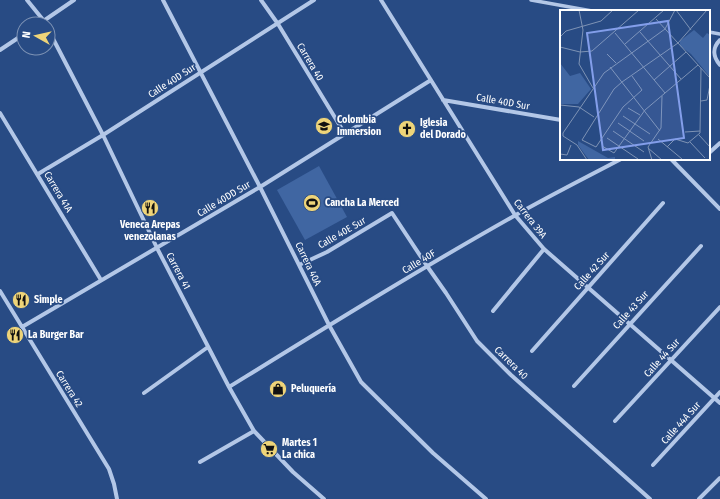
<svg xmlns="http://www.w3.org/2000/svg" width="720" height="499" font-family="'Fira Sans Condensed',sans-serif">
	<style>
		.green { fill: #4066a2 }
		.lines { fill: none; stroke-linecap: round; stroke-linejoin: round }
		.pedestrian { stroke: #b3c7e7; stroke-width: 3.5 }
		.minor { stroke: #b3c7e7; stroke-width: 4 }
		.labels { text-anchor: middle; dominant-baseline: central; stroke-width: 3.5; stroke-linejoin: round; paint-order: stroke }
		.street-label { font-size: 10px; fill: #fff; stroke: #284b84 }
		.poi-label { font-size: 10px; font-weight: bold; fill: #fff; stroke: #284b84; text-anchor: start }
		.inset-road { fill: none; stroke: #7e93b5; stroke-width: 1 }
		.view { fill: #839eea; fill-opacity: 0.15; stroke: #839eea; stroke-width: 2 }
		.inset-edge { fill: none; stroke: #fff; stroke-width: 2 }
	</style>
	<rect width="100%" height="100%" fill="#284b84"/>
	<!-- green -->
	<path class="green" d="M319,166L347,217L305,240L277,190Z"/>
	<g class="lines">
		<!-- pedestrian -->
		<path class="pedestrian" d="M531,0L592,11
			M709,32L720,34"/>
		<!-- minor -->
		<path class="minor" d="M27,0L44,21L46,24
			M163,0L260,187L329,325L361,382L433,453L486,499
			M261,0L278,24L345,134
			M381,0L515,215L544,249L720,403
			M39,24L74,0
			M48,29L103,135L157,248L229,387L254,431L293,472L324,499
			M720,40C712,48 713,57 720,65
			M0,50L24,34
			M443,100L561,120
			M0,113L101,280
			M709,153L720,143
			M671,159L720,209
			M38,174L103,135L314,0
			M299,265L327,252L392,213L427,266L446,293L477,341L511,375L650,499
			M0,291L109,469L114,484L117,499
			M493,311L544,249
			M22,327L260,187L431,80
			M532,351L663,203
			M574,386L701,246
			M229,387C323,329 418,270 514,216C549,196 585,178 621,159
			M144,393L208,347
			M615,421L720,307
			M200,462L254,431
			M653,465L720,392
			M699,499L720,478"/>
	</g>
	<!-- icons -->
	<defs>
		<symbol id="school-disc" viewBox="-11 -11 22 22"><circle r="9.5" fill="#eed479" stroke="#284b84"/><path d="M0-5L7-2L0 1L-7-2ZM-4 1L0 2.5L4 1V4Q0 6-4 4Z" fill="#111"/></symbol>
		<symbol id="church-disc" viewBox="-11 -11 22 22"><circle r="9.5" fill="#eed479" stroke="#284b84"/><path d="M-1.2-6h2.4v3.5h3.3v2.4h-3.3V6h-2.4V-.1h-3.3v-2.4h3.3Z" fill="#111"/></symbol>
		<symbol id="stadium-disc" viewBox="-11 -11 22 22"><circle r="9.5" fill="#eed479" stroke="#284b84"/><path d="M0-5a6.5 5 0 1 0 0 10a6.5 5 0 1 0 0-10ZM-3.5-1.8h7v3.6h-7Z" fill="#111"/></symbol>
		<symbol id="restaurant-disc" viewBox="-11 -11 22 22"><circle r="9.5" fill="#eed479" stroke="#284b84"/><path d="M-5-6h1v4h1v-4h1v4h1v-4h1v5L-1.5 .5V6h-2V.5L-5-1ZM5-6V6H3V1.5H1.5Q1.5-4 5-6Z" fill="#111"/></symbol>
		<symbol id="shop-disc" viewBox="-11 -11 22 22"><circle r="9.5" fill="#eed479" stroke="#284b84"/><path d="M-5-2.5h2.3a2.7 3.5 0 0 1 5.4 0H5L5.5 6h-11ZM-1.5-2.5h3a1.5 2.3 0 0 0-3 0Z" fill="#111"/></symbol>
		<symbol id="supermarket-disc" viewBox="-11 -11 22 22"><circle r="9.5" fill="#eed479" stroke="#284b84"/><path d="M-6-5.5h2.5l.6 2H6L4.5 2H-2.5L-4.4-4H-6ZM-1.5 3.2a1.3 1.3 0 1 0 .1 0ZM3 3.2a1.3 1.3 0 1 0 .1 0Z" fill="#111"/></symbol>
	</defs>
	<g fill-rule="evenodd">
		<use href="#school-disc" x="314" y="116" width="20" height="20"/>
		<use href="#church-disc" x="397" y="119" width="20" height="20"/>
		<use href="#stadium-disc" x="302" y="193" width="20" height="20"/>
		<use href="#restaurant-disc" x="140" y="198" width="20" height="20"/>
		<use href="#restaurant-disc" x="11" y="290" width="20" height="20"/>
		<use href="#restaurant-disc" x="5" y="325" width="20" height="20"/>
		<use href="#shop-disc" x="268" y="379" width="20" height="20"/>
		<use href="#supermarket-disc" x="259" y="439" width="20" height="20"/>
	</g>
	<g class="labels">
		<!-- street labels -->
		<g class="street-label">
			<text transform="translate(310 62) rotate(59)">Carrera 40</text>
			<text transform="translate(172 81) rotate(-33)">Calle 40D Sur</text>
			<text transform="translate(503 102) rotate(10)">Calle 40D Sur</text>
			<text transform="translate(58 192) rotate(59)">Carrera 41A</text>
			<text transform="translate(224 199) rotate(-31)">Calle 40DD Sur</text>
			<text transform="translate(530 219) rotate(52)">Carrera 39A</text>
			<text transform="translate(342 233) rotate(-30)">Calle 40E Sur</text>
			<text transform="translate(419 262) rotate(-31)">Calle 40F</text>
			<text transform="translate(308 264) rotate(64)">Carrera 40A</text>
			<text transform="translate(178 271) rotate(62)">Carrera 41</text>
			<text transform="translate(592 271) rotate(-48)">Calle 42 Sur</text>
			<text transform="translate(631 310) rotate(-48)">Calle 43 Sur</text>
			<text transform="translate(662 358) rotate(-48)">Calle 44 Sur</text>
			<text transform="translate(511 363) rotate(44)">Carrera 40</text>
			<text transform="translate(69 389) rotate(58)">Carrera 42</text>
			<text transform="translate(681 423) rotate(-48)">Calle 44A Sur</text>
		</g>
		<!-- poi labels -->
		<g class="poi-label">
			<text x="337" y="120">Colombia<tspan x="337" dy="12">Immersion</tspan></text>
			<text x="420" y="123">Iglesia<tspan x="420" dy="12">del Dorado</tspan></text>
			<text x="325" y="203">Cancha La Merced</text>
			<text x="150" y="225" text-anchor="middle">Veneca Arepas<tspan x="150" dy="12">venezolanas</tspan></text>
			<text x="34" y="300">Simple</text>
			<text x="28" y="335">La Burger Bar</text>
			<text x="291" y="389">Peluquería</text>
			<text x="282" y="443">Martes 1<tspan x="282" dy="12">La chica</tspan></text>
		</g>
	</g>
	<!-- overview -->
	<g transform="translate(560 10)">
		<rect width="150" height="150" fill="#284b84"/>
		<path d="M134,20L143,28L147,23L150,25V67L131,44L120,36V31ZM0,53L10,66L20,63L31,79L18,94H0ZM18,131L48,148L55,147V150H29L18,135Z" fill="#4066a2"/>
		<path class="inset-road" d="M19,0L23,20L19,54L33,78M116,0L131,20M96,9L150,68M80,22L121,69M55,23L105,83M0,27L6,21L41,11L53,0M65,34L104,0M0,37L20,42L32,41L79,0M47,44L56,53M50,57L100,121M72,66L82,80L63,97L36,137L22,130L54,79L62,72L118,33L147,0M94,70L126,42M141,91L147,90L150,75M0,95L19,97L34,107M68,98L80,105M63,106L90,124M58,113L84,131M53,121L84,142M125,122L140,121M139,125L150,137M47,128L78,149M98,129L122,149M130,132L145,148M42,136L54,143L85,100L138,55M107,137L115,129L128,133L140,123L141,58M88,138L102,150M0,144L7,145L11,135M27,150L17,135L3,126V123L44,63L105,19L115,0M92,150L88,137L101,118L102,86"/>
		<path class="view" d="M108,11L124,128L43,140L27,23Z"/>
		<rect width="150" height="150" class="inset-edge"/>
	</g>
	<!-- north arrow -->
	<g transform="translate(36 36) rotate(278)"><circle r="19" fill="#284b84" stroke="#7e93b5"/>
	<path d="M0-3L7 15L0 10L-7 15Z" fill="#eed479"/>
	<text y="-6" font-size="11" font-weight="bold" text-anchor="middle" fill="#ffffff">N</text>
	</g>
</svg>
